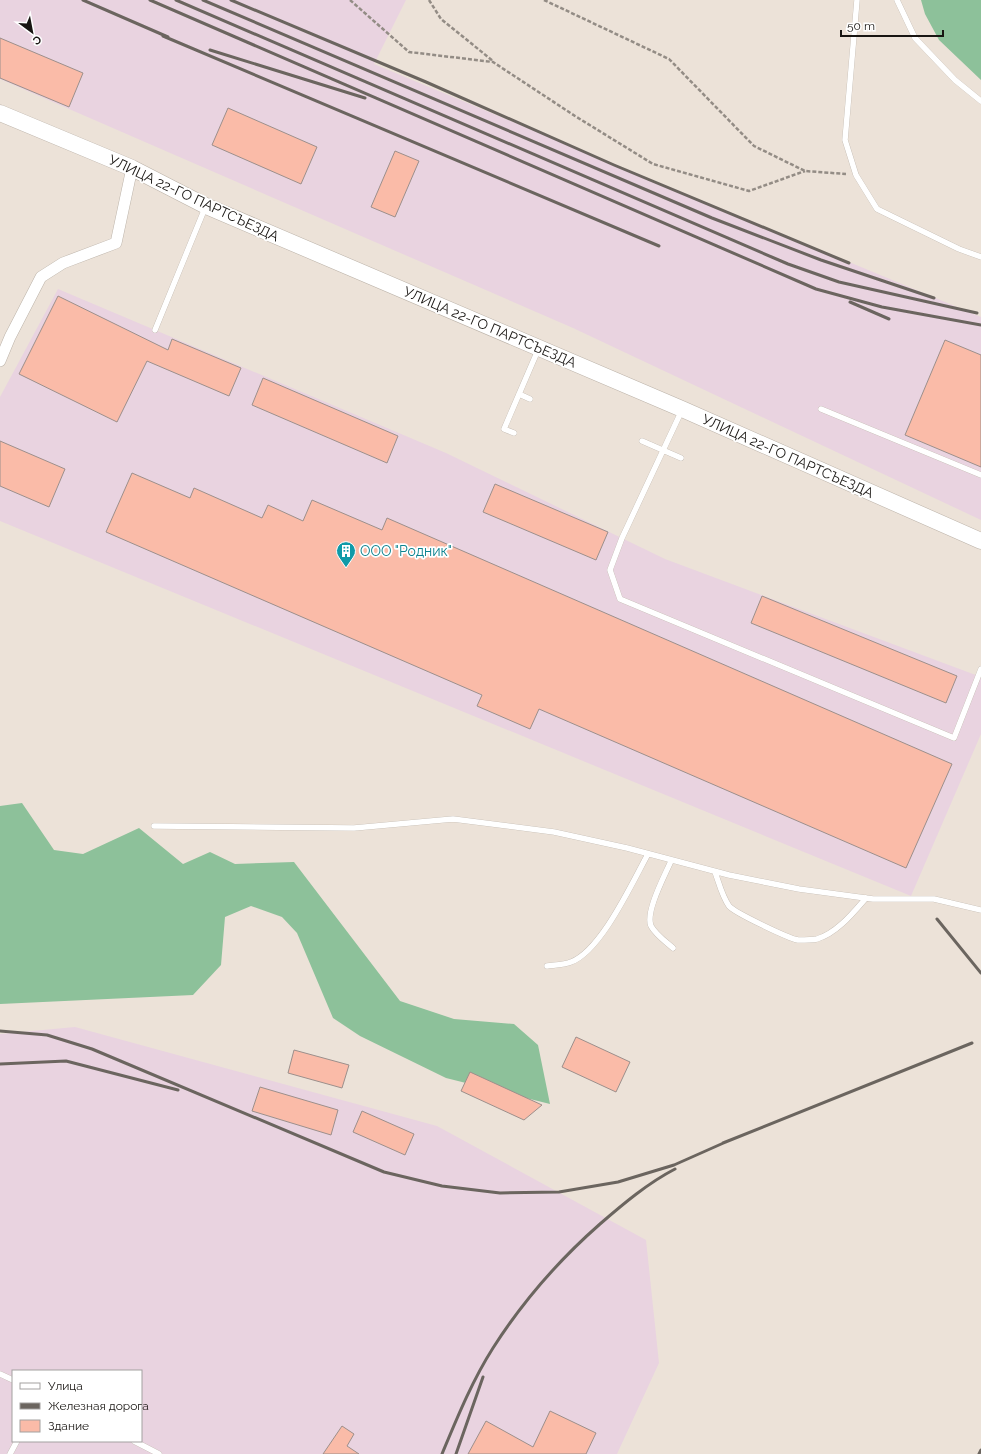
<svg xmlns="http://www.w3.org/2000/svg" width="981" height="1454" font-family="Raleway,sans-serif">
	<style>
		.industrial { fill: #e9d3e0; fill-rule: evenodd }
		.forest { fill: #8dc19a }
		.building { fill: #fabba8; stroke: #9c8f8b }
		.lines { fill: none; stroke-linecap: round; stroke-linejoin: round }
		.lane-casing { stroke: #bbb2a8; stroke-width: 6 }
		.street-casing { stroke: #bbb2a8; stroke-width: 12 }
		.secondary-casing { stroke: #bbb2a8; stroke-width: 17 }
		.path { stroke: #938c85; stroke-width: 2.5; stroke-dasharray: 4 2; stroke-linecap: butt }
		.lane { stroke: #fff; stroke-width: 5.5 }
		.street { stroke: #fff; stroke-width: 11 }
		.secondary { stroke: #fff; stroke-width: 16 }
		.rail { stroke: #6b655f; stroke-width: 3 }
		.labels { text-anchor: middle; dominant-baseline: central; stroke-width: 3.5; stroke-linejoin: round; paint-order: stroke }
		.street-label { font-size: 14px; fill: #181512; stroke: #fff }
		.culture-label { font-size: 14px; fill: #0d838f; stroke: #fff; text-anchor: start }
	</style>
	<rect width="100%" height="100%" fill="#ece2d8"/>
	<!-- industrial -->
	<path class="industrial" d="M0,0H406L374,64L981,317V520L573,328L0,79Z
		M58,289L446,453L665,559L981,677V734L911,896L0,521V397Z
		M75,1027L437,1126L646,1240L659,1363L617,1454H0V1034ZM13,1371H141V1441H13Z"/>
	<!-- forest -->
	<path class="forest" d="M921,0H981V80L939,40L925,14Z
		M22,803L54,850L83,854L139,828L183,864L210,852L235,864L294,862L400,1001L454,1019L514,1024L538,1045L550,1104L446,1078L360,1036L333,1018L297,933L282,917L251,906L225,917L221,965L193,995L0,1004V806Z"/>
	<!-- building -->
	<path class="building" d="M0,38L83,73L69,107L0,78Z
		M228,108L317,147L301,184L212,145Z
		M395,151L419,161L395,217L371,207Z
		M58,296L168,350L172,339L241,368L229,396L147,361L117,422L19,374Z
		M945,340L981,355V467L905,435Z
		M263,378L398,436L387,463L252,405Z
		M0,441L65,469L49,507L0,486Z
		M132,473L190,498L194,488L262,518L268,505L303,521L312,500L382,530L387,518L952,764L906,868L539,709L530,729L477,706L482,695L106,532Z
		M495,484L608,532L596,560L483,512Z
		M762,596L957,676L946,703L751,623Z
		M576,1037L630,1062L616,1092L562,1067Z
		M294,1050L349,1065L342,1088L288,1073Z
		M470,1072L542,1105L524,1120L461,1091Z
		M260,1087L338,1110L331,1135L252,1111Z
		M362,1111L414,1134L405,1155L353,1132Z
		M550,1411L596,1433L586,1454H468L486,1421L533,1447Z
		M342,1426L354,1434L347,1446L359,1454H323Z"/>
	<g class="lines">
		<defs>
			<path id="lane" d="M857,0L845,140L856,175L877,209L959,249L981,257
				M897,0L915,38L955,80L981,101
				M155,330L205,208
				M519,394L530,399
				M821,409L981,475
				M682,410L622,538L610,570L620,599L954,738L981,669
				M514,433L504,429L538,350
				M642,441L681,458
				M154,826L354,828L453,819L554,832L627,848L729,875L799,889L873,899H934L981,910
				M671,861C665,875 645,912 651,926C656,935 665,941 673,948
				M715,872C719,883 722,896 729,906C735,913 788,938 798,940C803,940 812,940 817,939C837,933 853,913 866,898
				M547,966C554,965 564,965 571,962C601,951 632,883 648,854
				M0,1374L13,1380
				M134,1441L159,1454
				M10,1454L17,1441"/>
			<path id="street" d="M0,361L10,337L41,277L63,263L116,243L132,168"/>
			<path id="secondary" d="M0,113L132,168L206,206L682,409L981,541"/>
		</defs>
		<!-- lane casing -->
		<use href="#lane" class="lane-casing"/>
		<!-- street casing -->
		<use href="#street" class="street-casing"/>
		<!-- secondary casing -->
		<use href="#secondary" class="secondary-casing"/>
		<!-- path -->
		<path class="path" d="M350,0L409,52L493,62L575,116L653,164L749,191L805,171
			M429,0L441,19L493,61
			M544,0L669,59L754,146L805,171L846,174"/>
		<!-- lane -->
		<use href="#lane" class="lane"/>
		<!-- street -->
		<use href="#street" class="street"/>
		<!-- secondary -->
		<use href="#secondary" class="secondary"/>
		<!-- rail -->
		<path class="rail" d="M83,0L168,37
			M150,0L816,289L882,307L981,325
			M176,0L788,264L839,282L977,313
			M203,0L712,218L821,260L934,298
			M231,0L426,82L614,165L849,263
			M163,36L659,246
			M210,50L365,98
			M850,302L889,319
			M937,919L981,973
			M0,1031L47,1035L92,1049L384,1172L442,1186L500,1193L559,1192L618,1182L674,1165L728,1141
			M0,1064L66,1061L178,1090
			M723,1143L972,1043
			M442,1454C457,1418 472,1381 493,1348C523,1301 559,1260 600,1224C623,1204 648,1183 675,1169
			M456,1454L483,1377
			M979,1454L981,1450"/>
	</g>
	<!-- icons -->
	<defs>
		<symbol id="building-pin" viewBox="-11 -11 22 30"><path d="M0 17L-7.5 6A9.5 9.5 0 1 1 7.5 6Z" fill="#0f9aa8" stroke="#fff"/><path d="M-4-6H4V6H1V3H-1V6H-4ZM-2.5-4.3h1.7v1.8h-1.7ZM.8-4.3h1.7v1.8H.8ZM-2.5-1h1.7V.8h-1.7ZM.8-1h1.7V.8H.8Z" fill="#fff"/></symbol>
	</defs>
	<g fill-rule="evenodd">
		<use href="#building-pin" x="335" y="540" width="22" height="30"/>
	</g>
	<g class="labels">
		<!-- street labels -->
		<g class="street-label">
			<text transform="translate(194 198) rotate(25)">УЛИЦА 22-ГО ПАРТСЪЕЗДА</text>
			<text transform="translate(490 327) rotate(23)">УЛИЦА 22-ГО ПАРТСЪЕЗДА</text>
			<text transform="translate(788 456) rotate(24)">УЛИЦА 22-ГО ПАРТСЪЕЗДА</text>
		</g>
		<!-- culture labels -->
		<g class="culture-label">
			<text x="360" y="551">ООО "Родник"</text>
		</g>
	</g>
	<!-- legend -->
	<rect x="12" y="1370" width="130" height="72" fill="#ffffff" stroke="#a3a1a0"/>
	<rect x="20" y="1383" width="20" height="6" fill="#ffffff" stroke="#a3a1a0"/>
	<text x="48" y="1390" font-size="12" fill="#181512">Улица</text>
	<rect x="20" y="1403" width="20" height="6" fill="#6b655f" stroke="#a3a1a0"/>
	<text x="48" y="1410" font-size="12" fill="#181512">Железная дорога</text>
	<rect x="20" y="1420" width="20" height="12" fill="#fabba8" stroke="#a3a1a0"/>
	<text x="48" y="1430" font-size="12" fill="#181512">Здание</text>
	<!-- north arrow -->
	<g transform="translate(32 32) rotate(148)" stroke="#ffffff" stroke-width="3" paint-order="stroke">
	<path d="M0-3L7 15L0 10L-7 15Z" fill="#181512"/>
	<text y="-6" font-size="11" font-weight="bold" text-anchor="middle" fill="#181512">С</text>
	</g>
	<!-- scale -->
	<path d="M841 30v6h102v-6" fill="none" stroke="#181512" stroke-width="2"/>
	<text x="847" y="30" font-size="12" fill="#181512" stroke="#ffffff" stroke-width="3" paint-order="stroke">50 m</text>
</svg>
